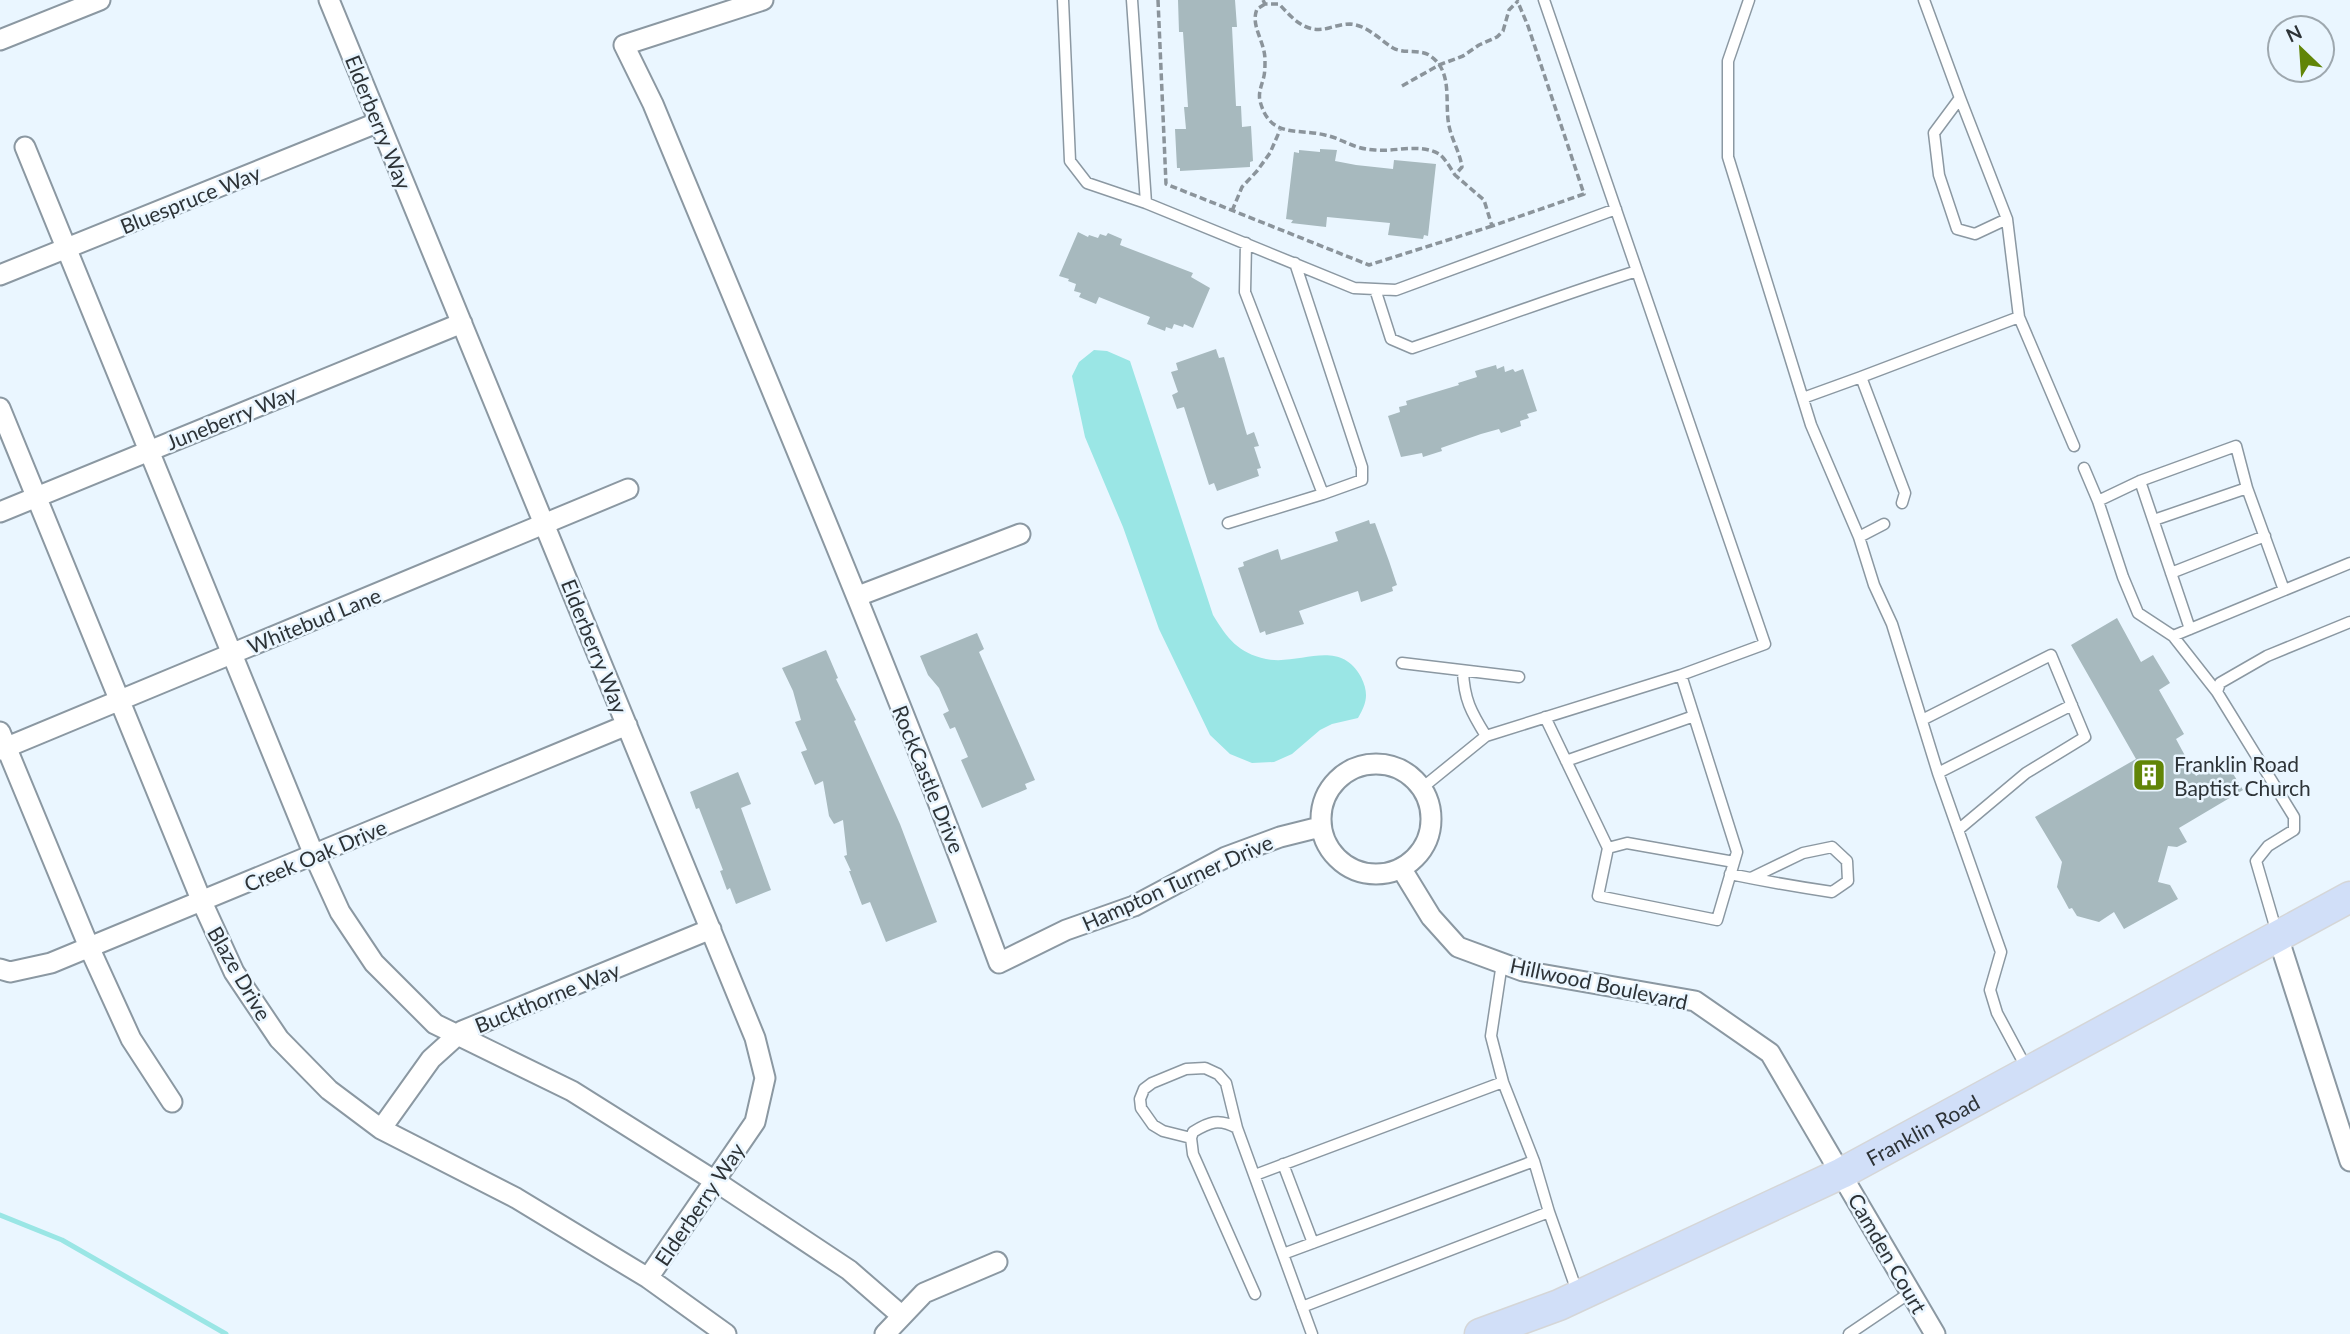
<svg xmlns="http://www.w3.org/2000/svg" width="2350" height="1334" font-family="Lato,sans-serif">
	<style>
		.water { fill: #9ae6e5 }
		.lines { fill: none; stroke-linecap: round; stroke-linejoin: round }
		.stream { stroke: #9ae6e5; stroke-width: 5 }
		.building { fill: #a7b9be }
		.service-casing { stroke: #8b98a2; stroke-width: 13 }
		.minor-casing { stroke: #8b98a2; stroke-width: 23 }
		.primary-casing { stroke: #d5d6d7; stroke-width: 33 }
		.path { stroke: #8b949b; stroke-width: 3.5; stroke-dasharray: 7 3.5; stroke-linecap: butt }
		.service { stroke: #fff; stroke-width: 10 }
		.minor { stroke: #fff; stroke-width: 19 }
		.primary { stroke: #d1dff8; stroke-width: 30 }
		.labels { text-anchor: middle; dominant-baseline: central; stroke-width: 5; stroke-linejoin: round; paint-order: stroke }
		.street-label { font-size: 21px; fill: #2d3337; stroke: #eaf6ff }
		.poi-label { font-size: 21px; fill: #2d3337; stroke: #eaf6ff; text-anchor: start }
	</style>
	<rect width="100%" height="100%" fill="#eaf6ff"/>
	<!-- water -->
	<path class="water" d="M1094,350L1107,351L1130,361L1213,615C1227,638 1238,653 1266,659C1300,666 1339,637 1361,677C1369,693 1367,703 1358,718L1332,724L1320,730L1292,754L1274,762L1252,763L1230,754L1210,735L1159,629L1123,527L1085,437L1072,376L1079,362Z"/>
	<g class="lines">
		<!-- stream -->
		<path class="stream" d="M0,1215L62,1240L226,1334"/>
	</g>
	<!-- building -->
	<path class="building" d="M1178,0H1235L1237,27H1232L1236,106H1241L1242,127L1251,126L1253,161L1250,162V167L1180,171V168H1177L1175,129H1186L1184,107H1188L1183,32H1179Z
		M1320,149L1337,150L1335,161L1356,165L1393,169L1394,160L1436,164L1428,236L1424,235L1423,239L1388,235L1390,223L1327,217L1326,227L1291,223L1293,220L1286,219L1294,152L1299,153V150L1320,152Z
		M1078,232L1088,237L1089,235L1098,238L1100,234L1106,236L1108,233L1122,239L1120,245L1193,273L1191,277L1210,288L1193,328L1184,324L1183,327L1174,324L1172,329L1166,327L1165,331L1147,324L1150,317L1119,305L1099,297L1096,304L1079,297L1081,293L1074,291L1076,284L1068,281L1069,279L1059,276Z
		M1216,349L1219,358L1224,357L1247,435L1254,432L1259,446L1254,447L1261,468L1257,469L1259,476L1217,491L1214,483L1209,485L1184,407L1177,409L1172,395L1178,392L1171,372L1178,370L1176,363Z
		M1496,365L1497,369L1504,366L1505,372L1513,369L1515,372L1523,369L1537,411L1527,414L1529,418L1520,421L1521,426L1501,433L1499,429L1481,434L1441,448L1442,451L1423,457L1422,453L1401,457L1388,416L1400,412L1399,407L1407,405L1406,401L1459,385L1458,383L1477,377L1475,371Z
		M1369,520L1370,524L1375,523L1389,561L1397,585L1392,587L1393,591L1361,602L1358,591L1299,611L1304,624L1266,635L1265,631L1260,633L1238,568L1244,566L1243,562L1278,549L1281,560L1338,541L1335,532Z
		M2117,618L2141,662L2153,655L2170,683L2159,690L2184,734L2176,739L2196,776L2224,759L2243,790L2179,828L2187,842L2177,847L2168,846L2158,882L2170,885L2178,899L2124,929L2114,912L2099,922L2077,916L2072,908L2069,909L2057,887L2062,862L2035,817L2136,759L2071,645Z
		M977,633L984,649L979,652L1035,780L1025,784L1027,789L982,808L961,760L968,757L955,727L950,729L943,714L949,711L939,688L928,675L920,656Z
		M826,650L838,678L836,679L856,720L854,721L900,824L937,922L886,942L870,902L862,905L849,871H851L844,856L847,855L843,820L834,824L829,816L823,781L815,785L801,752L807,750L795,722L801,720L793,691L782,668Z
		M738,772L751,804L741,808L771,890L736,904L730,888L727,890L720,871L723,870L699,808L696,809L690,792Z"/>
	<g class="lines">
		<defs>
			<path id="service" d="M1063,0L1070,161L1087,183L1146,203
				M1132,0L1146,203L1354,288L1396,290L1616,209
				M1749,0L1728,61V157L1811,425L1859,537
				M1924,0L1960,98L2007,219L2019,317L2074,446
				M1960,98L1934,133L1939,175L1957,229L1975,234L2007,219
				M1295,263L1362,467V480L1323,494
				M1375,289L1391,339L1412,348C1487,323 1561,295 1637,271
				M1803,398L1861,377
				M2084,468L2098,501L2140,481L2236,446L2247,488L2284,590
				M2140,481L2190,629
				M2098,501L2123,577L2138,613L2173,636L2217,692
				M1902,503L1905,493L1861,377L2019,317
				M2154,520L2247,488
				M1228,523L1323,494L1245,292L1246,243
				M1884,524L1859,537L1874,585L1892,624L1938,773L2001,952L1990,990L1997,1013L2027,1069
				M2171,573L2265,536
				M2173,636L2350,563
				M1402,663L1519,677
				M1463,671C1464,699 1471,712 1486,736
				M1545,717L1608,848L1598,896L1717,920L1737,852L1681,675
				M1922,720L2051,655L2085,737L2026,773L1958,830
				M1566,761L1694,716
				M1938,773L2072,705
				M1422,788L1486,736L1681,675L1765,644L1544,0
				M1608,848L1627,843L1734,862
				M1730,874C1764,881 1798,887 1832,892L1848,881L1847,861L1832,847L1803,853L1751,878
				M2277,933L2256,861L2268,846L2294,830V817L2217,692L2220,683L2267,656L2350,622
				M1502,963L1491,1036L1503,1082L1534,1161L1549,1212L1578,1294
				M1191,1138L1163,1131L1153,1125L1141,1108L1140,1099L1144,1089L1152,1083L1186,1069L1205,1068L1218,1074L1226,1083L1237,1128
				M1283,1164L1313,1243
				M1255,1175L1503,1082
				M1283,1254L1534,1161
				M1255,1294L1193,1154L1191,1138L1193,1132C1209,1122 1219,1118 1237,1128L1312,1334
				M1302,1307L1549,1212
				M1849,1334L1911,1292"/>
			<path id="minor" d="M329,0L755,1038L765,1078L755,1122L648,1278
				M763,0L624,45L653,104C771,389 892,673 999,963L1066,930L1134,906L1226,857L1280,837L1320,827
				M0,40L100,0
				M25,147L314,855L340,912L374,963L435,1024L572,1091L715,1181L849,1270L902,1316
				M0,275L379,122
				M0,408L202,902L234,972L279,1039L329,1090L381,1129L516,1198L648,1278L726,1334
				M0,512L462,323
				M858,596L1020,534
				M0,732L89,947L131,1039L172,1102
				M0,750L628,489
				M1321 819a55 55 0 1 1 110 0a55 55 0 1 1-110 0Z
				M1401,868L1431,917L1458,947L1523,971L1695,1001L1770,1053L1935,1334
				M2278,937L2350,1161
				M0,969L10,972L51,963L627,725
				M381,1129L431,1059L462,1031L711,929
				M885,1334L924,1293L997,1262"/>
			<g id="primary">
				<path id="s1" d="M1480,1334L1559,1305L1842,1173L2350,897"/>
			</g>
		</defs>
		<!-- service casing -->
		<use href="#service" class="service-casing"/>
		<!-- minor casing -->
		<use href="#minor" class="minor-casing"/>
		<!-- primary casing -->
		<use href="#primary" class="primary-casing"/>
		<!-- path -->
		<path class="path" d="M1158,0L1166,184L1369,265L1492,226
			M1263,0L1265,4H1279C1294,20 1306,34 1329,28C1336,26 1343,24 1350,24C1367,25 1380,40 1393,48C1404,54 1419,49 1429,55C1454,71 1444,102 1449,126C1452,140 1460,153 1462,167L1455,175L1484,200L1492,226L1584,194L1528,26L1517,0
			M1265,4L1257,9C1250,26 1265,41 1265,60C1265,65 1265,71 1264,76C1262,85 1258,92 1260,101C1270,139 1297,128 1325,135C1344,139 1352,149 1375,150C1395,152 1420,143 1439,154C1445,158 1451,169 1455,175
			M1402,86L1439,65L1463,56L1479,45L1497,37L1503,31L1509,10L1518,1
			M1232,211L1242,187L1257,171L1270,153L1280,130"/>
		<!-- service -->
		<use href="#service" class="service"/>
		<!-- minor -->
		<use href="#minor" class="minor"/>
		<!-- primary -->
		<use href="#primary" class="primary"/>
	</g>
	<!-- icons -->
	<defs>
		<symbol id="building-square" viewBox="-11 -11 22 22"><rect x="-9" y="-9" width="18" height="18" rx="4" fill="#618507" stroke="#eaf6ff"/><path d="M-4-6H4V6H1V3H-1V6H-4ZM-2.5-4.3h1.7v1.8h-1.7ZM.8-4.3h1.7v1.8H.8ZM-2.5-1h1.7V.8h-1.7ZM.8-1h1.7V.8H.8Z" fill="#fff"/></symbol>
	</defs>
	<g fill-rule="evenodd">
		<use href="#building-square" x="2130" y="756" width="38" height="38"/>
	</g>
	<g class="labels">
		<!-- street labels -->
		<g class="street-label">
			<text transform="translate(379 122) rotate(68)">Elderberry Way</text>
			<text transform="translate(190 199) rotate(-22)">Bluespruce Way</text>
			<text transform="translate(231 417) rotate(-22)">Juneberry Way</text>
			<text transform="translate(314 620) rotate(-22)">Whitebud Lane</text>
			<text transform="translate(595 646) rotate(68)">Elderberry Way</text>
			<text transform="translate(929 779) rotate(68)">RockCastle Drive</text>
			<text transform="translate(315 855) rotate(-23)">Creek Oak Drive</text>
			<text transform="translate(1177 882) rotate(-24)">Hampton Turner Drive</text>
			<text transform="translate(240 973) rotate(60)">Blaze Drive</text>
			<text transform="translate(1599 983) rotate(12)">Hillwood Boulevard</text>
			<text transform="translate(547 997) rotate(-22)">Buckthorne Way</text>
			<text stroke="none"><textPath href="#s1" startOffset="488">Franklin Road</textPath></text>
			<text transform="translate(699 1204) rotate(-56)">Elderberry Way</text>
			<text transform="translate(1888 1253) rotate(60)">Camden Court</text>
		</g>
		<!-- poi labels -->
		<g class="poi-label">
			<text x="2174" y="763">Franklin Road<tspan x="2174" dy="24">Baptist Church</tspan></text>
		</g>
	</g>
	<!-- north arrow -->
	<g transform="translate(2301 49) rotate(335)"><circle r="33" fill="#eaf6ff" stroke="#9ea8af" stroke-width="2"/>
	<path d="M0-5L12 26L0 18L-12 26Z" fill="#618507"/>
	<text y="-10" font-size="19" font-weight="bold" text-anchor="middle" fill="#2d3337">N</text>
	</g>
</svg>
